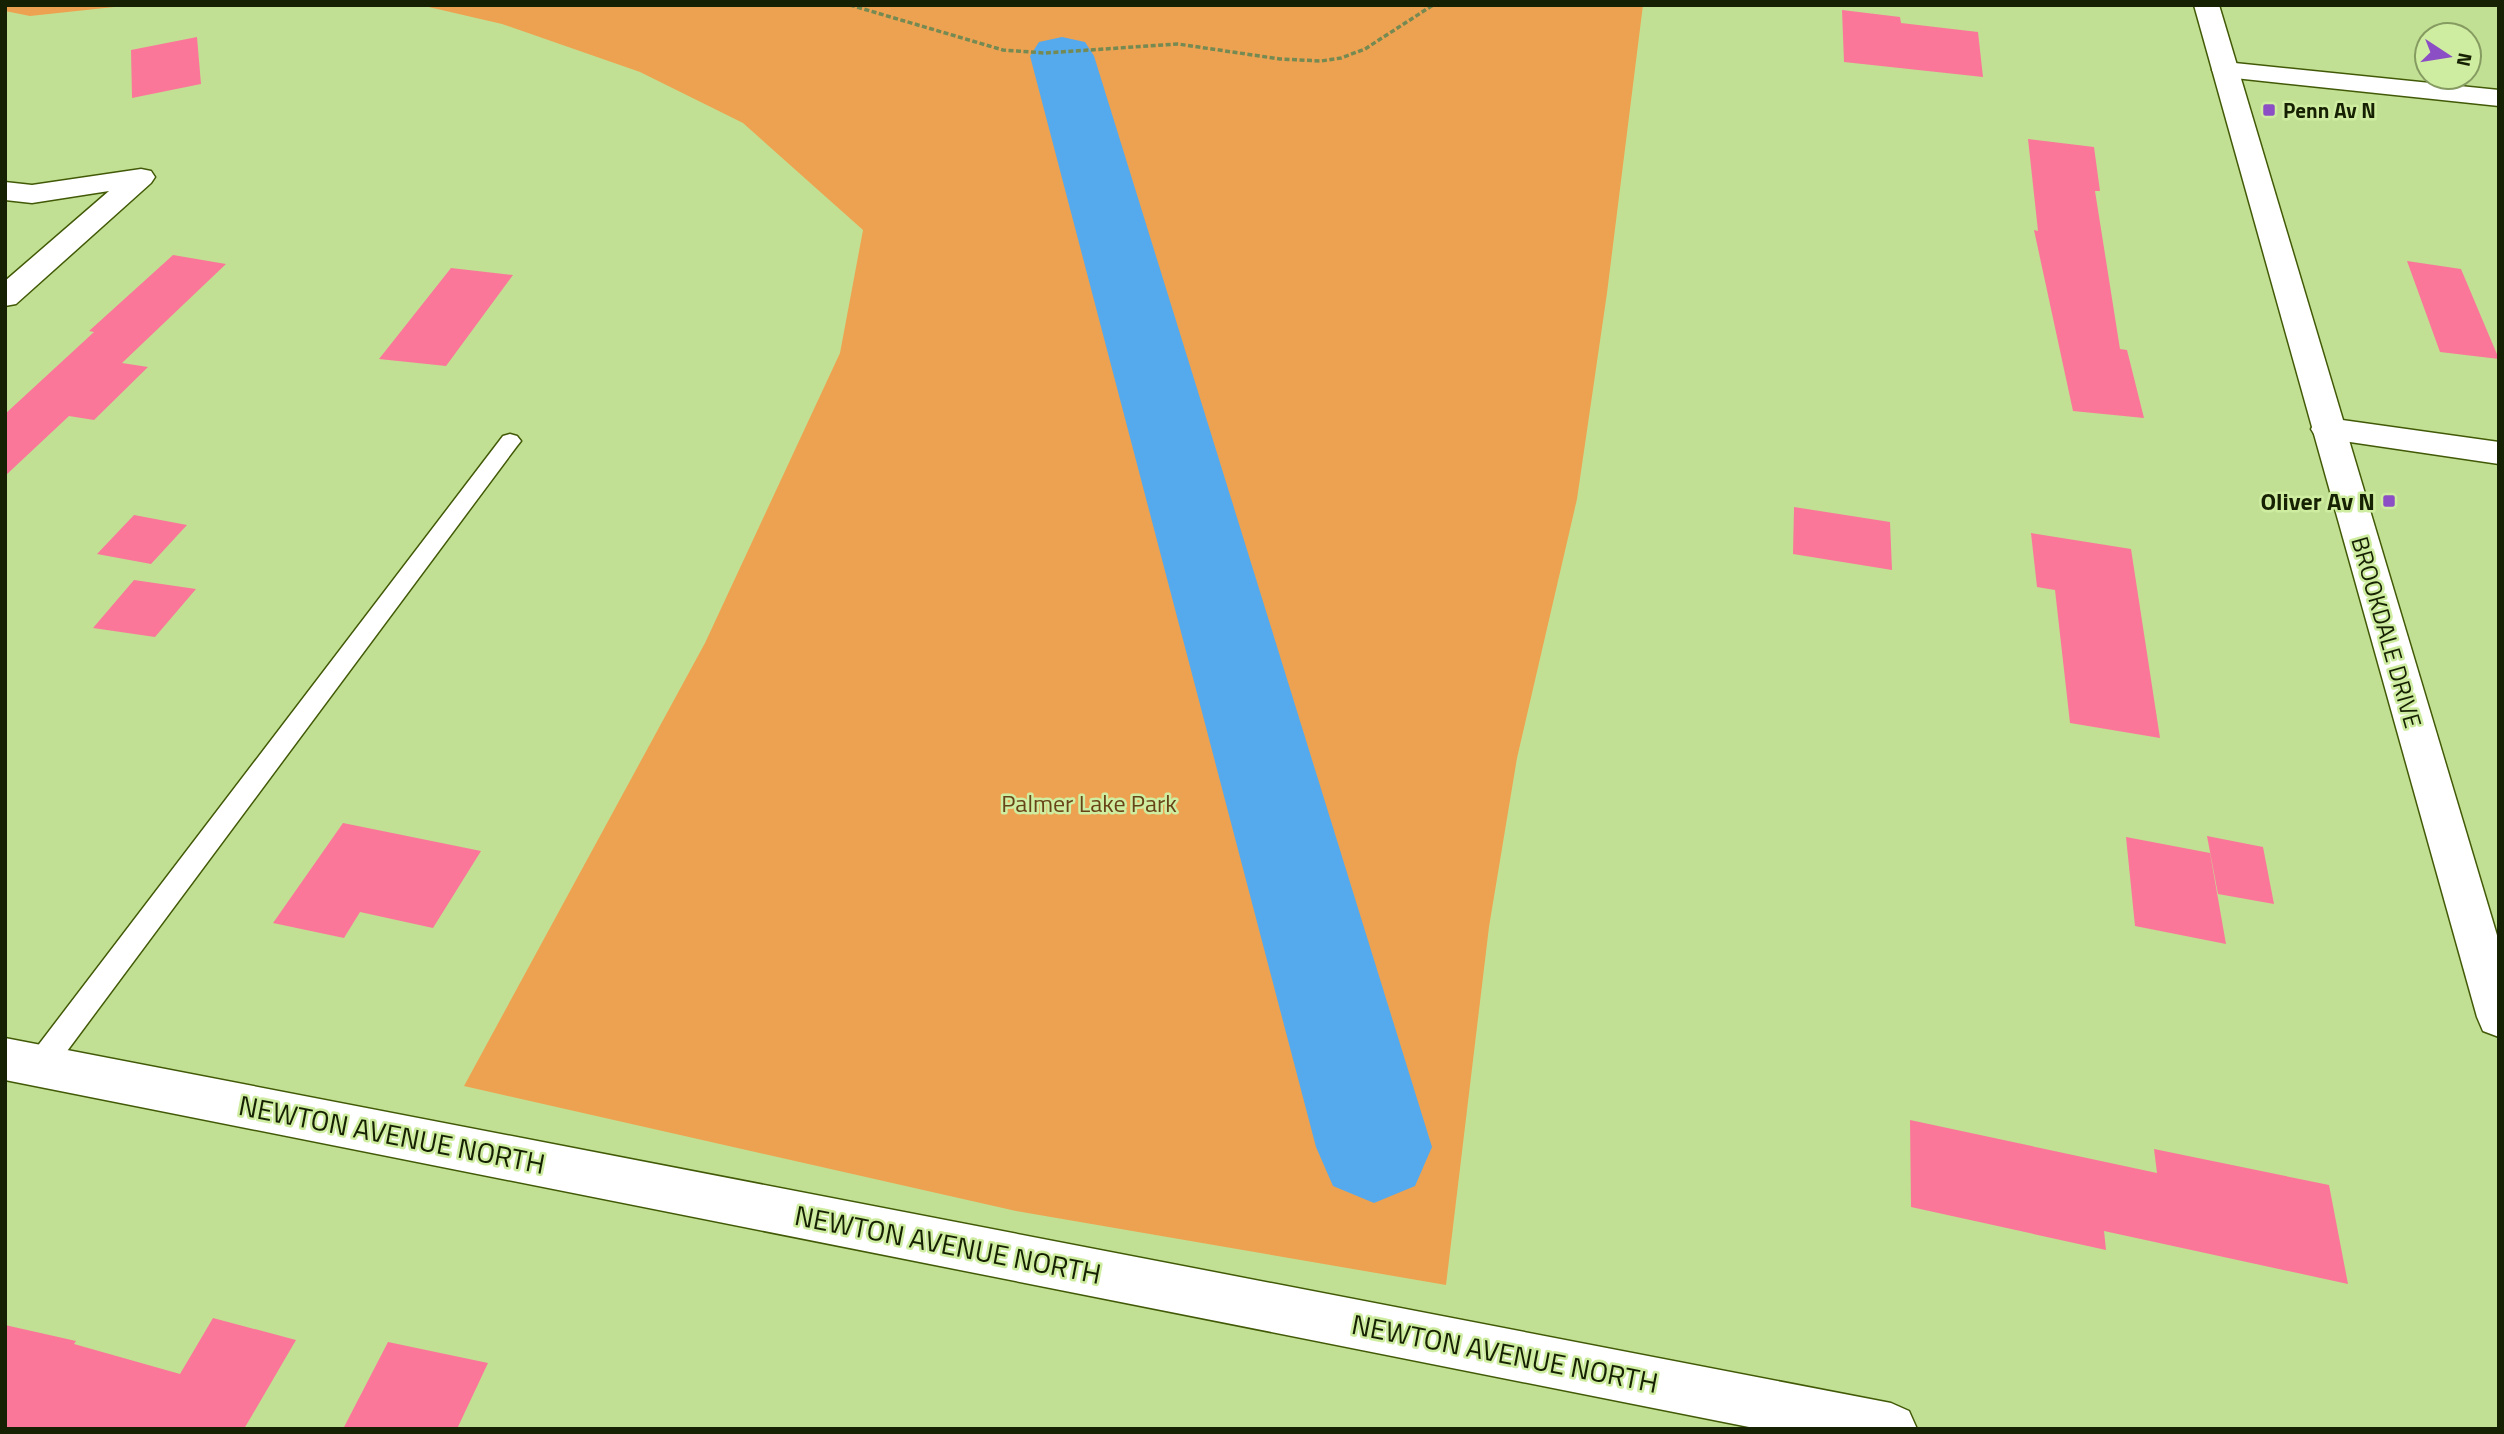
<svg xmlns="http://www.w3.org/2000/svg" width="2504" height="1434" font-family="'Titillium Web',sans-serif">
	<style>
		.green { fill: #eda251 }
		.lines { fill: none; stroke-linecap: round; stroke-linejoin: round }
		.river { fill: #55a9ed; fill-rule: evenodd }
		.building { fill: #fa7799 }
		.service-casing { stroke: #425a07; stroke-width: 3 }
		.minor-casing { stroke: #425a07; stroke-width: 3 }
		.tertiary-casing { stroke: #425a07; stroke-width: 3 }
		.path { stroke: #758a52; stroke-width: 3.5; stroke-dasharray: 5 2.5; stroke-linecap: butt }
		.service { fill: #fff; fill-rule: evenodd }
		.minor { fill: #fff; fill-rule: evenodd }
		.tertiary { fill: #fff; fill-rule: evenodd }
		.poi-dot { fill: #8c4ec4; stroke: #cfeda0; stroke-width: 2.5 }
		.labels { text-anchor: middle; dominant-baseline: central; stroke-width: 5; stroke-linejoin: round; paint-order: stroke }
		.far-poi-label { font-size: 21px; font-weight: bold; fill: #162002; stroke: #cfeda0; text-anchor: start }
		.poi-label { font-size: 24px; font-weight: bold; fill: #162002; stroke: #cfeda0; text-anchor: end }
		.street-label { font-size: 24px; fill: #162002; stroke: #cfeda0 }
		.park-label { font-size: 24px; fill: #684318; stroke: #cfeda0 }
		.near-street-label { font-size: 28px; fill: #162002; stroke: #cfeda0 }
	</style>
	<rect width="100%" height="100%" fill="#c2e093"/>
	<!-- green -->
	<path class="green" d="M5,5H133L30,16L5,11Z
		M420,5H1643L1607,293L1577,499L1517,758L1489,927L1446,1285L1016,1211L464,1086L705,643L840,353L863,230L743,123L640,72L502,24Z"/>
	<g class="lines">
		<!-- river -->
		<path class="river" d="M1062,37L1085,42L1094,56L1432,1147L1415,1186L1374,1203L1333,1186L1316,1147L1030,56L1039,42Z"/>
	</g>
	<!-- building -->
	<path class="building" d="M1842,10L1900,17L1901,23L1978,32L1983,77L1844,62Z
		M197,37L201,84L132,98L131,50Z
		M2028,139L2094,147L2100,191H2095L2120,349L2127,350L2144,418L2073,411L2034,230L2038,231Z
		M173,255L226,264L122,363L148,367L94,420L69,416L5,476V414L94,332L89,331Z
		M2407,261L2461,269L2499,359L2440,352Z
		M451,268L513,275L446,366L379,359Z
		M1794,507L1890,522L1892,570L1793,554Z
		M134,515L187,525L151,564L97,554Z
		M2031,533L2131,549L2160,738L2070,723L2055,590L2037,587Z
		M134,580L196,589L155,637L93,628Z
		M343,823L481,851L433,928L360,912L344,938L273,923Z
		M2207,836L2263,847L2274,904L2218,894Z
		M2126,837L2210,853L2226,944L2135,926Z
		M1910,1120L2157,1173L2154,1149L2329,1185L2348,1284L2104,1231L2106,1250L1911,1207Z
		M213,1318L296,1340L244,1429H5V1325L76,1341L74,1344L180,1374Z
		M388,1342L488,1363L457,1429H343Z"/>
	<g class="lines">
		<defs>
			<path id="service" d="M510,434L517,436L521,441L517,446L50,1074L40,1078L30,1074L26,1065L30,1056L503,436Z"/>
			<path id="minor" d="M2225,62L2499,90V106L2216,76L2212,70L2216,64Z
				M141,169L151,171L155,177L151,183L16,304L5,306V281L109,191L32,203L5,200V182L32,185Z
				M2328,418L2499,442V464L2316,437L2311,429L2316,421Z
				M5,1038L1891,1403L1909,1411L1917,1429H1759L5,1080Z"/>
			<path id="tertiary" d="M2194,5H2219L2499,942V1037L2483,1031L2477,1017Z"/>
		</defs>
		<!-- service casing -->
		<use href="#service" class="service-casing"/>
		<!-- minor casing -->
		<use href="#minor" class="minor-casing"/>
		<!-- tertiary casing -->
		<use href="#tertiary" class="tertiary-casing"/>
		<!-- path -->
		<path class="path" d="M850,5L1003,50L1045,53L1178,44L1280,59L1321,61L1341,58L1365,49L1433,5"/>
		<!-- service -->
		<use href="#service" class="service"/>
		<!-- minor -->
		<use href="#minor" class="minor"/>
		<!-- tertiary -->
		<use href="#tertiary" class="tertiary"/>
	</g>
	<!-- markers -->
	<g class="poi-dot">
		<rect x="2262" y="103" width="14" height="14" rx="3.5"/>
		<rect x="2382" y="494" width="14" height="14" rx="3.5"/>
	</g>
	<g class="labels">
		<!-- far-poi labels -->
		<g class="far-poi-label">
			<text x="2283" y="110">Penn Av N</text>
		</g>
		<!-- poi labels -->
		<g class="poi-label">
			<text x="2375" y="501">Oliver Av N</text>
		</g>
		<!-- street labels -->
		<g class="street-label">
			<text transform="translate(2387 632) rotate(74)">BROOKDALE DRIVE</text>
		</g>
		<!-- park labels -->
		<g class="park-label">
			<text x="1089" y="803">Palmer Lake Park</text>
		</g>
		<!-- near-street labels -->
		<g class="near-street-label">
			<text transform="translate(392 1134) rotate(11)">NEWTON AVENUE NORTH</text>
			<text transform="translate(948 1244) rotate(11)">NEWTON AVENUE NORTH</text>
			<text transform="translate(1505 1353) rotate(11)">NEWTON AVENUE NORTH</text>
		</g>
	</g>
	<!-- border -->
	<rect width="2504" height="1434" fill="none" stroke="#162002" stroke-width="14"/>
	<!-- north arrow -->
	<g transform="translate(2448 56) rotate(102)"><circle r="33" fill="#cfeda0" stroke="#859b61" stroke-width="2"/>
	<path d="M0-5L12 26L0 18L-12 26Z" fill="#8c4ec4"/>
	<text y="-10" font-size="19" font-weight="bold" text-anchor="middle" fill="#162002">N</text>
	</g>
</svg>
